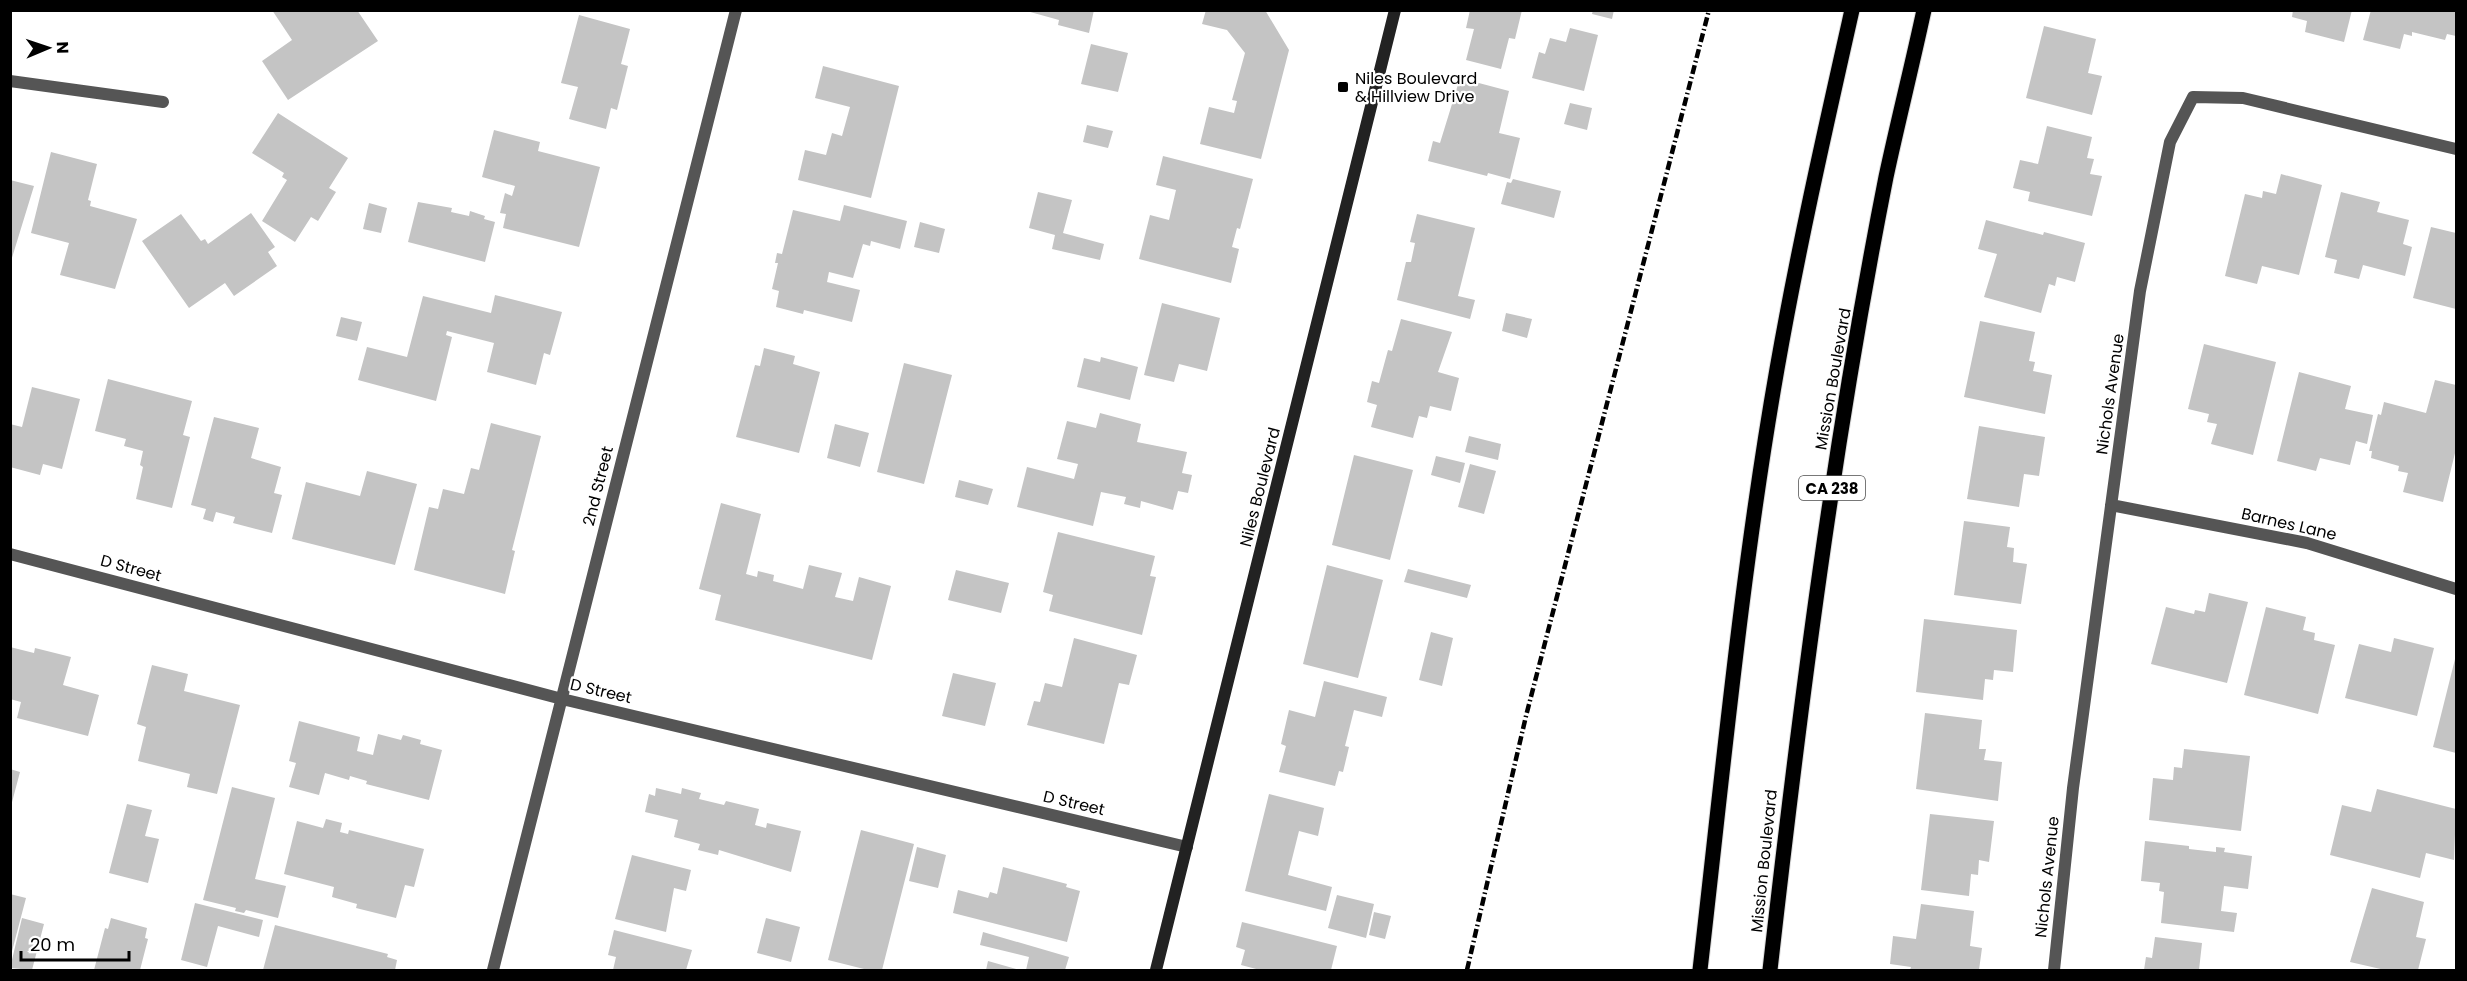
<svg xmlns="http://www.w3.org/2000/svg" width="2467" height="981" font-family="Poppins,sans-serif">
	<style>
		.building { fill: #c4c4c4 }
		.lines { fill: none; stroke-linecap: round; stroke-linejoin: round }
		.primary-casing { stroke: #dbdbdb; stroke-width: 17 }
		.street { stroke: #555; stroke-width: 12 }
		.secondary { stroke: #222; stroke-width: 12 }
		.primary { stroke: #000; stroke-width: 15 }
		.rail { stroke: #000; stroke-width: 4.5; stroke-dasharray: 9 3 1.5 3; stroke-linecap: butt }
		.poi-dot { fill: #000; stroke: #fff; stroke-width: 2 }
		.labels { text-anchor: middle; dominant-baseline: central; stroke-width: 4.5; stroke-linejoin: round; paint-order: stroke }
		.shield { fill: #fff; stroke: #4c4c4c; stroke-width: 1.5 }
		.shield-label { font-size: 15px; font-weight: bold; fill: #000 }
		.poi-label { font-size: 16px; fill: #000; stroke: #fff; text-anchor: start }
		.street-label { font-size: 16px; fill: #000; stroke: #fff }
	</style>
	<rect width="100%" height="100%" fill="#fff"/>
	<!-- building -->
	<path class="building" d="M272,10H357L378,41L288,100L262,61L292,40Z
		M1023,10H1094L1089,33L1058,25L1059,20Z
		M1206,10H1265L1289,50L1261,159L1200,144L1209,107L1234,113L1237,101L1232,100L1245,53L1227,30L1202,24Z
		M1470,10H1522L1515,39L1509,38L1501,69L1466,60L1474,29L1466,28Z
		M1593,10H1614L1612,19L1592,14Z
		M2293,10H2352L2344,42L2305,32L2307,21L2292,17Z
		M2371,10H2456V36L2447,34L2445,40L2412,32V36L2404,34L2400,49L2363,40Z
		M579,15L630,29L621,64L628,66L617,110L611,108L606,129L569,119L578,87L561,83Z
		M2044,26L2096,39L2088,73L2102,76L2092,115L2026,98Z
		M1570,28L1598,35L1584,91L1532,78L1539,52L1545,54L1550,38L1566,42Z
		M1091,44L1128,53L1118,92L1081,84Z
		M823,66L899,86L871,198L798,180L805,150L826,155L832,133L842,136L850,107L815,98Z
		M1460,78L1509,91L1499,133L1520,138L1510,179L1488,173L1487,176L1428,161L1433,141L1440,143Z
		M1570,103L1592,108L1587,130L1564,124Z
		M278,113L348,158L329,188L336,192L318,221L311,217L295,242L262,221L287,180L282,177L284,173L252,153Z
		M1087,125L1113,131L1108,148L1083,142Z
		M2047,126L2092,137L2087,158L2094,159L2090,174L2102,176L2092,216L2028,201L2030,192L2013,188L2020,160L2038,164Z
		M494,130L540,142L538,151L600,167L579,247L503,228L506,214L500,213L505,193L512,196L515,186L482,177Z
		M51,152L97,164L88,200L91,201L90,206L137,219L115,289L60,275L69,243L31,233Z
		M1163,156L1253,179L1240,229L1237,228L1232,247L1239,249L1231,283L1139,259L1150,215L1169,220L1176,190L1156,185Z
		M2281,174L2322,185L2299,275L2262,266L2257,284L2225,276L2245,194L2262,198L2263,191L2276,194Z
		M1513,179L1561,191L1554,218L1501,204L1507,182L1511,183Z
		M10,180L34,186L11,261L10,260Z
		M1038,192L1072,200L1063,233L1104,244L1100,260L1052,249L1055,235L1029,228Z
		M2341,192L2380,202L2377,212L2409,220L2403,244L2412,247L2405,276L2363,265L2359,279L2334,273L2337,260L2325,257Z
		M418,202L452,208L451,212L469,216L470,211L485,216L484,219L495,222L485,262L408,242Z
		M369,203L387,208L381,233L363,229Z
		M844,205L907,221L900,249L871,241L870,246L863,244L853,278L829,272L827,282L860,290L852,322L804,310L803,314L776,307L779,291L772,289L778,263H775L777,253L782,254L793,210L840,221Z
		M251,213L275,247L268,252L277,266L234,296L225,283L189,308L142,241L181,214L201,241L205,239L208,244Z
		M1417,214L1475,228L1458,296L1475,300L1470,319L1397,300L1406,262H1411L1415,243L1410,242Z
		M1986,220L2043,235L2044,232L2085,243L2075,282L2057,277L2055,286L2049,284L2041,313L1984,297L1997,254L1978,249Z
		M920,222L945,229L939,253L914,247Z
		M2431,227L2456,233V309L2413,298Z
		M495,295L562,312L550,355L544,353L536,385L487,372L494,343L447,331L446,335L452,337L436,401L358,380L367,347L407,357L423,296L491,313Z
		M1162,303L1220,318L1207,371L1179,364L1174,382L1144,375Z
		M1506,313L1532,319L1527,338L1502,331Z
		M341,317L362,322L357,341L336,336Z
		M1401,319L1452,332L1438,372L1459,378L1451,411L1430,406L1427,418L1419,416L1413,438L1371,427L1377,405L1367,402L1372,381L1379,383L1388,350L1392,351Z
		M1980,321L2035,332L2029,361L2035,362L2033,371L2052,375L2045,414L1964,397Z
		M2204,344L2276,362L2253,455L2211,444L2217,424L2207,422L2209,414L2188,409Z
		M764,348L795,356L793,364L820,372L799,453L736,437L755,365L760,366Z
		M1101,357L1138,367L1130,400L1077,387L1084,358L1100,362Z
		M904,363L952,375L924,484L877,472Z
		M2299,372L2351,386L2345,409L2373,415L2367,444L2356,441L2350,465L2320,458L2316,471L2277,461Z
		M108,379L192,401L183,435L190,437L172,508L136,499L143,467L140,465L143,451L124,446L126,439L95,431Z
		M2435,380L2456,385V449L2443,502L2403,492L2408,473L2398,471L2399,466L2371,458L2372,451H2369L2378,414L2381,415L2384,402L2426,413Z
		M32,387L80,399L62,469L43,464L40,475L10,467V424L22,427Z
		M1100,413L1141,424L1137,442L1187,452L1182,473L1192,475L1188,493L1178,491L1173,510L1141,501L1140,508L1124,504L1126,497L1101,492L1093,526L1017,507L1027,467L1074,479L1078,464L1057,459L1067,421L1096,428Z
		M214,417L259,428L251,458L281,467L274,493L282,495L272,533L233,523L235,517L216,512L213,522L203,519L206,509L191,505Z
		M491,423L541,436L512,550L515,551L505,594L414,570L429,507L438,509L443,489L464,494L471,468L479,470Z
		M835,424L869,433L860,467L827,458Z
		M1979,426L2045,437L2039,476L2024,474L2019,507L1967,499Z
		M1469,436L1501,444L1498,460L1465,452Z
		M1354,455L1413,470L1390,560L1332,545Z
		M1436,456L1465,463L1460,483L1431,475Z
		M1470,464L1496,471L1484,514L1458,507Z
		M367,471L417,484L395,565L292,539L306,482L360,496Z
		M959,480L993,489L988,505L955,497Z
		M721,503L761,514L746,574L757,577L758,571L774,575L773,581L803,589L809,565L842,573L835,597L853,601L859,577L891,586L872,660L715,620L721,595L699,589Z
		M1964,521L2010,527L2007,547L2014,548L2013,562L2027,564L2021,604L1954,595Z
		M1058,532L1155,556L1150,576L1156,577L1142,635L1049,611L1053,595L1043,592Z
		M1327,565L1383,580L1358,678L1303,664Z
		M1408,569L1471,585L1467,598L1404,582Z
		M956,570L1009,583L1001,613L948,600Z
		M2209,593L2248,602L2227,683L2151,664L2166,607L2194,614L2195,610L2205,612Z
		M2266,607L2306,617L2303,630L2315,633L2314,640L2335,645L2318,714L2244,695Z
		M1924,619L2017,630L2013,672L1994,670L1993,680L1985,679L1983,700L1916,692Z
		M1431,632L1453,638L1442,686L1419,680Z
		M1074,638L1137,655L1129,685L1119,683L1104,744L1027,725L1034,701L1040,702L1045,683L1062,687Z
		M2394,638L2434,648L2417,716L2345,698L2359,644L2391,652Z
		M10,647L34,653L35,648L71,657L63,685L99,695L88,736L17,718L21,702L10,699Z
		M2456,655V753L2433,747Z
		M152,665L188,674L184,691L240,705L217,794L187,787L190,774L138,761L146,727L137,724Z
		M953,673L996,683L985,726L942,716Z
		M1324,681L1387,697L1382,717L1354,710L1345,746L1349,747L1343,772L1339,771L1335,786L1279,772L1286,746L1281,744L1289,710L1315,717Z
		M1925,713L1982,720L1979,749H1986L1984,760L2002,762L1998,801L1916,789Z
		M299,721L360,737L357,751L373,755L378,734L401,740L403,735L421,740L420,744L442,750L429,800L366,784L367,781L350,776L349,780L325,773L319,795L289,787L296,763L289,761Z
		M2184,749L2250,756L2241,831L2149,820L2153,778L2173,780L2174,767L2182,768Z
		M10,769L20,772L11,806H10Z
		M232,787L275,798L255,879L286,886L278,918L246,910L244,913L235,911L236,908L203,900Z
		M656,788L681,794L682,788L701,793L699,799L724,805L726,801L759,809L755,825L766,828L767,823L801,831L791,872L719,850L718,855L698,850L700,844L674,837L678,820L645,812L649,794L655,796Z
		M2377,789L2456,809L2454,860L2426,853L2420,878L2330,855L2342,805L2371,812Z
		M1269,794L1324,808L1318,836L1299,831L1288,875L1332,887L1326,911L1245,891Z
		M127,804L152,810L145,836L159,839L148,883L109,873Z
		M1930,814L1994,821L1989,862L1979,860L1978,875L1971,874L1969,896L1921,890Z
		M326,819L342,823L340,832L348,834L349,830L424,849L414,887L405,885L396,918L356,908L357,904L332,897L334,887L284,874L297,821L323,828Z
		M861,830L914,844L882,970H868L828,960Z
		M2145,841L2189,846V849L2216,852V847L2225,848L2224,852L2252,856L2248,889L2224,886L2221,911L2237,913L2234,932L2161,923L2164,892L2159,891L2160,883L2141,881Z
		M917,847L946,855L938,888L909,881Z
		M632,855L691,870L686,891L674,888L666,932L615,919Z
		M1003,867L1067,884L1066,887L1080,891L1067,942L953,913L958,890L988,898L990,892L997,894Z
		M2372,888L2424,902L2416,937L2426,939L2418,970H2385L2350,962Z
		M10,894L26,898L11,955H10Z
		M1337,895L1374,904L1366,938L1328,928Z
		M195,903L263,920L259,937L218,926L207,967L181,960Z
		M1921,904L1974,911L1970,946L1982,948L1979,970H1910L1911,967L1890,964L1893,936L1916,939Z
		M1374,912L1391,916L1385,939L1369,935Z
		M22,918L44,924L32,970L10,968Z
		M111,918L147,928L145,938L148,939L140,970H94L105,928L108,929Z
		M766,918L800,927L791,962L757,953Z
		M1242,922L1337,946L1331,970H1260L1241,965L1245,950L1236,947Z
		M275,925L388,954L387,957L397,960L395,970H263Z
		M614,930L692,950L686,970H613L616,957L608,955Z
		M983,932L1069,957L1065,970H1026L1029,957L980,945Z
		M2155,937L2202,943L2199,970H2144L2146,957L2152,958Z
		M988,961L1020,970H986Z"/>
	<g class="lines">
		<defs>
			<path id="primary" d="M1700,970C1723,770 1742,568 1777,369C1798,249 1825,130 1852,10
				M1770,970C1800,705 1834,440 1886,177C1898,121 1912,66 1924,10"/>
		</defs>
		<!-- primary casing -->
		<use href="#primary" class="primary-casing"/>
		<!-- street -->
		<path class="street" d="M10,81L163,102
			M2111,505L2307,543L2456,589
			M10,554L562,699L1187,847
			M493,970L736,10
			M2054,970L2073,788L2140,291L2170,142L2193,97L2243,98L2456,149"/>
		<!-- secondary -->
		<path class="secondary" d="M1156,970L1395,10"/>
		<!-- primary -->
		<use href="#primary" class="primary"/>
		<!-- rail -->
		<path class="rail" d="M1467,970L1526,716L1709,10"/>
	</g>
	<!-- markers -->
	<rect class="poi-dot" x="1337" y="81" width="12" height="12" rx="3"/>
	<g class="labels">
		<!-- shield labels -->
		<rect class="shield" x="1799" y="476" width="66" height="24" rx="4.5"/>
		<g class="shield-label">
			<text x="1832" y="488">CA 238</text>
		</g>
		<!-- poi labels -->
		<g class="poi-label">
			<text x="1355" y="78">Niles Boulevard<tspan x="1355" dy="18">&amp; Hillview Drive</tspan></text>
		</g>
		<!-- street labels -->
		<g class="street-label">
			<text transform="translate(1833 379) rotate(-80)">Mission Boulevard</text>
			<text transform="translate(2110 394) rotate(-82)">Nichols Avenue</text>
			<text transform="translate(598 486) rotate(-76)">2nd Street</text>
			<text transform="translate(1260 487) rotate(-76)">Niles Boulevard</text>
			<text transform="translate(2289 524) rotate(13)">Barnes Lane</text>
			<text transform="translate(131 568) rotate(15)">D Street</text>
			<text transform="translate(601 691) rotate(13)">D Street</text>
			<text transform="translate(1074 803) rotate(13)">D Street</text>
			<text transform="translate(1764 861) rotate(-84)">Mission Boulevard</text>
			<text transform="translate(2047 877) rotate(-84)">Nichols Avenue</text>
		</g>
	</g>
	<!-- border -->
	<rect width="2467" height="981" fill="none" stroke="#000000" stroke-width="24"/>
	<!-- north arrow -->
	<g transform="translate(48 48) rotate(88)" stroke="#ffffff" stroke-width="4.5" paint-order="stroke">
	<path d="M0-4.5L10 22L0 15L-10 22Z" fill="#000000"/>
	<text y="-9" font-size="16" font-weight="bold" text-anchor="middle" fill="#000000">N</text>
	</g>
	<!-- scale -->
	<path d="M21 951v9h108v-9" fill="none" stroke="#000000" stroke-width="3"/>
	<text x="30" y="951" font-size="18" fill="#000000" stroke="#ffffff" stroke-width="4.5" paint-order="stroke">20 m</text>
</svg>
